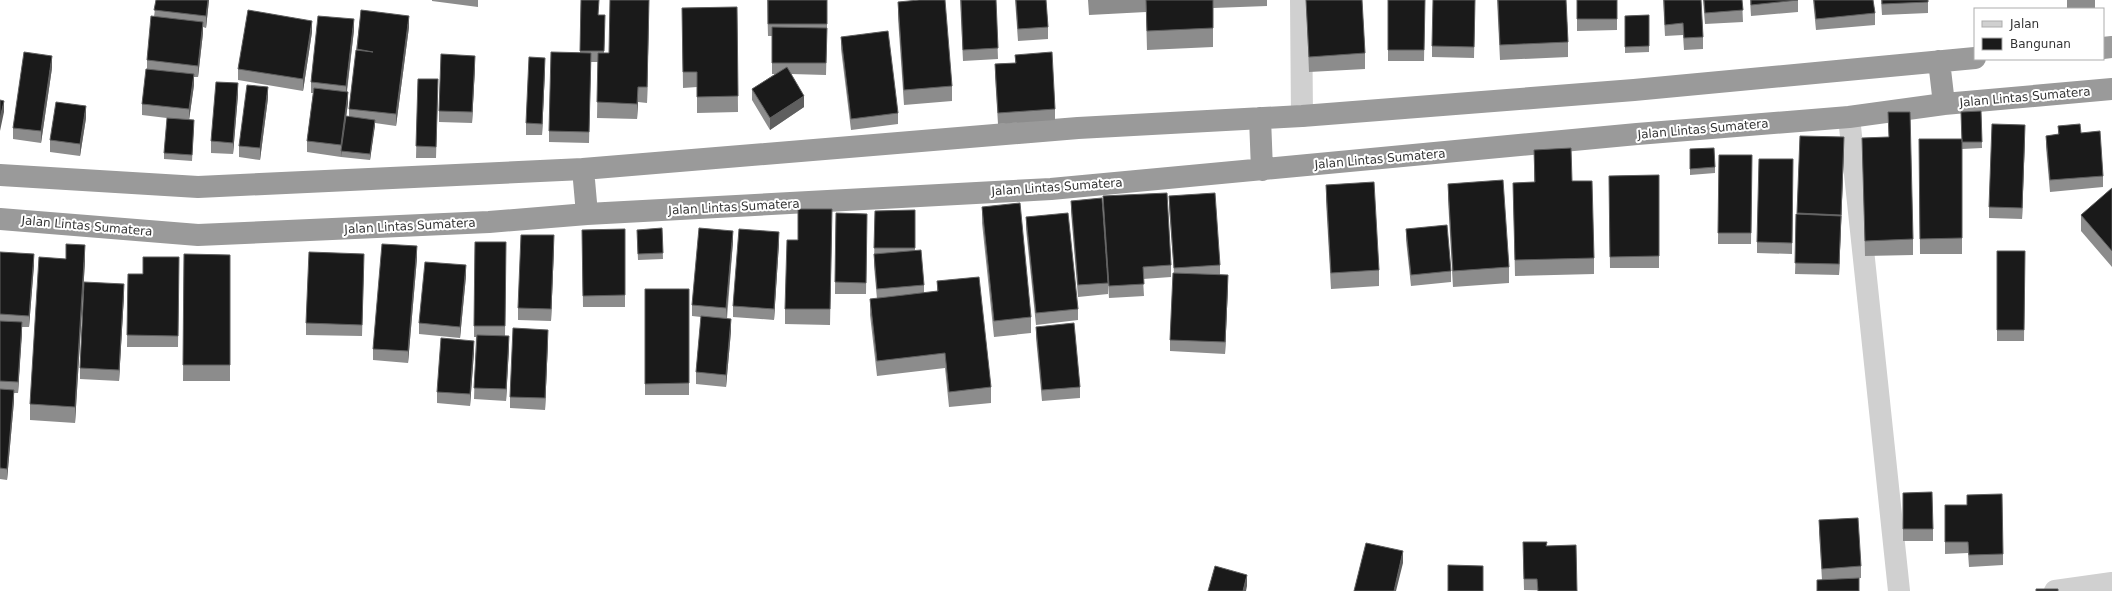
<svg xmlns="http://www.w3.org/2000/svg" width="2112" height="591" font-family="'DejaVu Sans',sans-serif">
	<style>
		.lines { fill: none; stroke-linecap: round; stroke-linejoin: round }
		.street { stroke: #d0d0d0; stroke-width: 22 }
		.highway { stroke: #9a9a9a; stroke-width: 22 }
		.wall { fill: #8c8c8c }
		.shaded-wall { fill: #5f5f5f }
		.building { fill: #1a1a1a; stroke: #5f5f5f }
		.labels { text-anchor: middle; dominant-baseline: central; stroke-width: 4; stroke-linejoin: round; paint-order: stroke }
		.street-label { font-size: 12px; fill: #333; stroke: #fff }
	</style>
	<rect width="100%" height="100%" fill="#fff"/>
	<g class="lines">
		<!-- street -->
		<path class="street" d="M1301,0L1302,116
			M1849,117L1899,591
			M2055,591L2112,583"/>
		<!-- highway -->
		<path class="highway" d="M2103,48L2112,47
			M1939,61L1944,104
			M1260,118L1262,170
			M583,169L587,214
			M0,175L198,187L583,169L1078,128L1302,116L1634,90L1975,58
			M0,219L198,235L489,222L587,214L1051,189L1637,134L1849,117L1944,104L2112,89"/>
	</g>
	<!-- wall -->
	<path class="wall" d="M156,0H209L206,28L203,27V33L198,77H194V85L189,120L194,126L192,161L164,159V153L175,119L142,115V104L147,69V60L154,17Z
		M432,0H478V7L432,1Z
		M581,0L599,15L605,26L604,53H609L649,10L647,103L638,102L637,119L597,118L598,62H591L589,143L549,142V131L580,53Z
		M767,0H827V36L826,75L791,74L804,107L770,130L752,100V89L775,74H772V36H768Z
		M960,0H996L998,59L963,61Z
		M1015,0H1046L1048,27V39L1018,41Z
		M1088,0H1267V6L1213,8V47L1147,50L1146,12L1089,15Z
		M1306,0H1362L1365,53V69L1309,72Z
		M1388,0H1425L1424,61H1388Z
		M1497,0H1566L1568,42V57L1500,60Z
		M1577,0H1617V30L1577,31Z
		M1663,0H1701L1703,37V49L1684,50L1683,35L1665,36Z
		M1703,0H1742L1743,22L1705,24Z
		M1750,0H1798V12L1751,16Z
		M1813,0H1873L1875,13V25L1816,30Z
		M1881,0H1928V13L1882,15Z
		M2067,0H2095V8L2067,9Z
		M898,2L952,86V101L904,105L898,18Z
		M737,7L738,112L697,113V87L683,88L682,8Z
		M1475,7L1474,58L1432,57V46Z
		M361,10L409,27L396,126L375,123L370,160L341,157V153V157L307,152V141L313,93H311V82L354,30L347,92L348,103L346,116L349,117V109Z
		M1649,15V52L1625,53V16Z
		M312,32L303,91L238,80V69Z
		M841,37L898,113V124L851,130L841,49Z
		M1015,55L1055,109V120L998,124L995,76V64L1015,63Z
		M475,67L472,123L439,122V111Z
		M52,68L41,143L13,139V128Z
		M545,69L542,135H526V123Z
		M418,79L438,90L436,158H416Z
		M238,95L233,154L211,153V141Z
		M268,98L260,160L239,157V146Z
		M1981,111L1982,148L1962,149V140V254H1920L1919,139H1962L1961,112Z
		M1888,112L1913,239V255L1865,256L1862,138L1889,137Z
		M86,118L80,156L50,152V140Z
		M2058,126L2081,133L2103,176V187L2050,192L2046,147V136L2058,135Z
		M1800,136L1844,149L1839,275L1795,274Z
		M2025,136L2022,219L1989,218V207Z
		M1690,149L1715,167V173L1690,175Z
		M1534,150L1572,181L1594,258V274L1515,276L1513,183L1534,182Z
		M1719,155H1752L1751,244H1718Z
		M1793,159L1792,254L1757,253V242Z
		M1659,175V268H1610L1609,176Z
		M1448,184L1509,267V283L1453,287L1448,200Z
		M1326,185L1379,270V286L1331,289L1326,201Z
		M2112,188V267L2081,231V215Z
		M1103,196L1171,265V277L1143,279L1144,296L1109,298L1103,208Z
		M1169,196L1220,265V275L1228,286L1225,354L1170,351V340L1174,273L1169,208Z
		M1071,201L1108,283V294L1078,297L1071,212Z
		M982,207L1031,317V333L994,337L982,223Z
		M915,210V251L924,285V293L937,292V281L991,387V403L949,407L945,368L877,376L870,315V299H877L874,266L875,211Z
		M836,213L867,214L866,294H835Z
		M1026,217L1078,309V320L1036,325L1026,229Z
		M832,225L830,325L785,324V309Z
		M662,228L663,259L638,260L637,236Z
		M625,229V307H583L582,230Z
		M1406,229L1451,271V282L1411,286L1406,240Z
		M475,242H506L505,336L509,347L506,401L474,399L476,337H474Z
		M733,242L727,319L731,331L726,387L696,384V372L701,317L692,316V305Z
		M779,243L774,320L733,317V306Z
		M554,247L551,321L518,320V308Z
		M1997,251H2025L2024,341H1997Z
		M0,252L34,265L29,327H22L18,393H14V401L7,480L0,479Z
		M184,254L230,255V381H183Z
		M179,257L178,347H127L128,274H143Z
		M417,258L408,363L373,360V349Z
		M85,261L75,423L30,420V404Z
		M364,266L362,336L306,335V323Z
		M466,276L460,338L419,334V323Z
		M645,289H689V395H645Z
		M124,295L119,381L80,379V368Z
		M1036,327L1080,387V398L1042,401L1036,338Z
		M548,341L545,410L510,408V397Z
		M474,352L470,406L437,403V392Z
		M1903,493L1933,529V541H1903Z
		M1945,505L2003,554V565L1969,567L1968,553L1945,554Z
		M1819,520L1861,566V578L1822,580L1819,532Z
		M1547,546L1577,591L1524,590L1523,554Z"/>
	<!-- shaded-wall -->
	<path class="shaded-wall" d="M208,0H209L206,28V16Z
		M649,0V10L647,103V87Z
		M409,16V27L396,126V114Z
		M354,19V30L346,97V86Z
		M312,21V32L303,91V79Z
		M203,22V33L198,77V66Z
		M52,56V68L41,143V131Z
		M475,56V67L472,123V112Z
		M545,58V69L542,135V124Z
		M194,74V85L189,120V109Z
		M238,83V95L233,154V143Z
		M268,87V98L260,160V148Z
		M638,87V102L637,119V104Z
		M348,92V103L341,157V145Z
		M804,96V107L770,130V118Z
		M4,101V112L0,131V119Z
		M86,106V118L80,156V144Z
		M375,120V126L370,160V154Z
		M2025,125V136L2022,219V208Z
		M1844,137V149L1841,226V215Z
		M1841,216V227L1839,275V264Z
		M733,231V242L726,319V308Z
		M779,232V243L774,320V309Z
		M554,235V247L551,321V309Z
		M85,245V261L75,423V407Z
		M417,246V258L408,363V351Z
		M34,254V265L29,327V316Z
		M466,265V276L460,338V327Z
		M1228,275V286L1225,354V342Z
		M124,284V295L119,381V370Z
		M731,319V331L726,387V375Z
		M22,322V334L18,393V382Z
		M548,330V341L545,410V398Z
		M509,336V347L506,401V389Z
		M474,341V352L470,406V394Z
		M14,390V401L7,480V469Z
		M1403,551V563L1396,591H1394Z
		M1247,575V586L1246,591H1243Z"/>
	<!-- building -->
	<path class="building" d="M156,0H208L206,16L154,10Z
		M581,0H599L598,15H605L604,51H580Z
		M610,0H649L647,87H638L637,104L597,102L598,53H609Z
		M768,0H827V24H768Z
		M919,0H945L952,86L904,90L898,2Z
		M961,0H996L998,48L963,50Z
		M1016,0H1046L1048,27L1018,29Z
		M1146,0H1213V28L1147,31Z
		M1306,0H1362L1365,53L1309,57Z
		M1388,0H1425L1424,50H1388Z
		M1433,0H1475L1474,47L1432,46Z
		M1498,0H1566L1568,42L1500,45Z
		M1577,0H1617V19H1577Z
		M1664,0H1701L1703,37L1684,38L1683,23L1665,25Z
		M1704,0H1742L1743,10L1705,13Z
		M1751,0H1798L1751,5Z
		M1814,0H1873L1875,13L1816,19Z
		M1882,0H1928V2L1882,4Z
		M737,7L738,96L697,97V72H683L682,8Z
		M248,10L312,21L303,79L238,69Z
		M361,10L409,16L396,114L349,109L356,50L373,52L357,49Z
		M1649,15V46L1625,47V16Z
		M151,16L203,22L198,66L147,60Z
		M318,16L354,19L346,86L311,82Z
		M772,27L827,28L826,63H772Z
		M888,31L898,113L851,119L841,37Z
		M24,52L52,56L41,131L13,128Z
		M551,52L591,53L589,132L549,131Z
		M1052,52L1055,109L998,113L995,64L1016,63L1015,55Z
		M441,54L475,56L472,112L439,111Z
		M529,57L545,58L542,124L526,123Z
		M787,67L804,96L770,118L752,89Z
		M146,69L194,74L189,109L142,104Z
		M418,79H438L436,147L416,146Z
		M216,82L238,83L233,143L211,141Z
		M247,85L268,87L260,148L239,146Z
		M314,88L348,92L341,145L307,141Z
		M0,100L4,101L0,119Z
		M56,102L86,106L80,144L50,140Z
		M1981,111L1982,142H1962L1961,112Z
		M1888,112H1910L1913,239L1865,241L1862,138L1889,137Z
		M346,116L375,120L370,154L341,151Z
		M167,118L194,120L192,155L164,153Z
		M1992,124L2025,125L2022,208L1989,207Z
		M2080,124L2081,133L2100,131L2103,176L2050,180L2046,136L2059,134L2058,126Z
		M1800,136L1844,137L1841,215L1797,213Z
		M1919,139H1962V238L1920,239Z
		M1571,148L1572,181H1592L1594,258L1515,260L1513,183L1535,182L1534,150Z
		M1714,148L1715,167L1690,169V149Z
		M1719,155H1752L1751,233H1718Z
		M1759,159H1793L1792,243L1757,242Z
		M1659,175V256L1610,257L1609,176Z
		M1503,180L1509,267L1453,271L1448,184Z
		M1374,182L1379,270L1331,273L1326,185Z
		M2112,188V251L2081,215Z
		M1167,193L1171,265L1143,267L1144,284L1109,286L1103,196Z
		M1215,193L1220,265L1174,268L1169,196Z
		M1102,198L1108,283L1078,285L1071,201Z
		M1020,203L1031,317L994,321L982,207Z
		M798,209H832L830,309H785L787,240H798Z
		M915,210V248H874L875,211Z
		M836,213L867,214L866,283L835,282Z
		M1068,213L1078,309L1036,313L1026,217Z
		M1796,214L1841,216L1839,264L1795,263Z
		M1447,225L1451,271L1411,275L1406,229Z
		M662,228L663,253L638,254L637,230Z
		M699,228L733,231L726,308L692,305Z
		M625,229V295L583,296L582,230Z
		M739,229L779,232L774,309L733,306Z
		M521,235H554L551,309L518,308Z
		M475,242H506L505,326H474Z
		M66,244L85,245L75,407L30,404L39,257L66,259Z
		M382,244L417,246L408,351L373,349Z
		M921,250L924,285L877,289L874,254Z
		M1997,251H2025L2024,330H1997Z
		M0,252L34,254L29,316L0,314Z
		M309,252L364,254L362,325L306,323Z
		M184,254L230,255V365H183Z
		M143,257H179L178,336L127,335L128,274H143Z
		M425,262L466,265L460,327L419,323Z
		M1173,273L1228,275L1225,342L1170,340Z
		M979,277L991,387L949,392L945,353L877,361L870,299L938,291L937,281Z
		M84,282L124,284L119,370L80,368Z
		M645,289H689V383L645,384Z
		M701,316L731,319L726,375L696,372Z
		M0,321L22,322L18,382L0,381Z
		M1074,323L1080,387L1042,390L1036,327Z
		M513,328L548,330L545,398L510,397Z
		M477,335L509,336L506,389L474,388Z
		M441,338L474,341L470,394L437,392Z
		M0,389L14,390L7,469L0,468Z
		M1932,492L1933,529H1903V493Z
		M2002,494L2003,554L1969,555L1968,542H1945V505H1967V495Z
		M1858,518L1861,566L1822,569L1819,520Z
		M1523,542H1547L1546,546L1576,545L1577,591H1538L1537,579H1524Z
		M1366,543L1403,551L1394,591H1354Z
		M1448,565L1483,566V591H1448Z
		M1215,566L1247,575L1243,591H1208Z
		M1859,578V591H1817V580Z
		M2036,589H2058V591H2036Z"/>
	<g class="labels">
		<!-- street labels -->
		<g class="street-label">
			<text transform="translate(2025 97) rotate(-5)">Jalan Lintas Sumatera</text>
			<text transform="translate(1703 129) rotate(-5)">Jalan Lintas Sumatera</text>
			<text transform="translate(1380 159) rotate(-5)">Jalan Lintas Sumatera</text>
			<text transform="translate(1057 187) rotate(-4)">Jalan Lintas Sumatera</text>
			<text transform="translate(734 207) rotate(-3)">Jalan Lintas Sumatera</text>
			<text transform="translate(87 226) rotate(5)">Jalan Lintas Sumatera</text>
			<text transform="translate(410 226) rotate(-3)">Jalan Lintas Sumatera</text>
		</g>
	</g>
	<!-- legend -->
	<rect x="1974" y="8" width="130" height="52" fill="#ffffff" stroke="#adadad"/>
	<rect x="1982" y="21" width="20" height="6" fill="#d0d0d0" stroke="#adadad"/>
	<text x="2010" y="28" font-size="12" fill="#333333">Jalan</text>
	<rect x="1982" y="38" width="20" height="12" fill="#1a1a1a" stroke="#adadad"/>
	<text x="2010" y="48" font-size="12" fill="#333333">Bangunan</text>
</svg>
